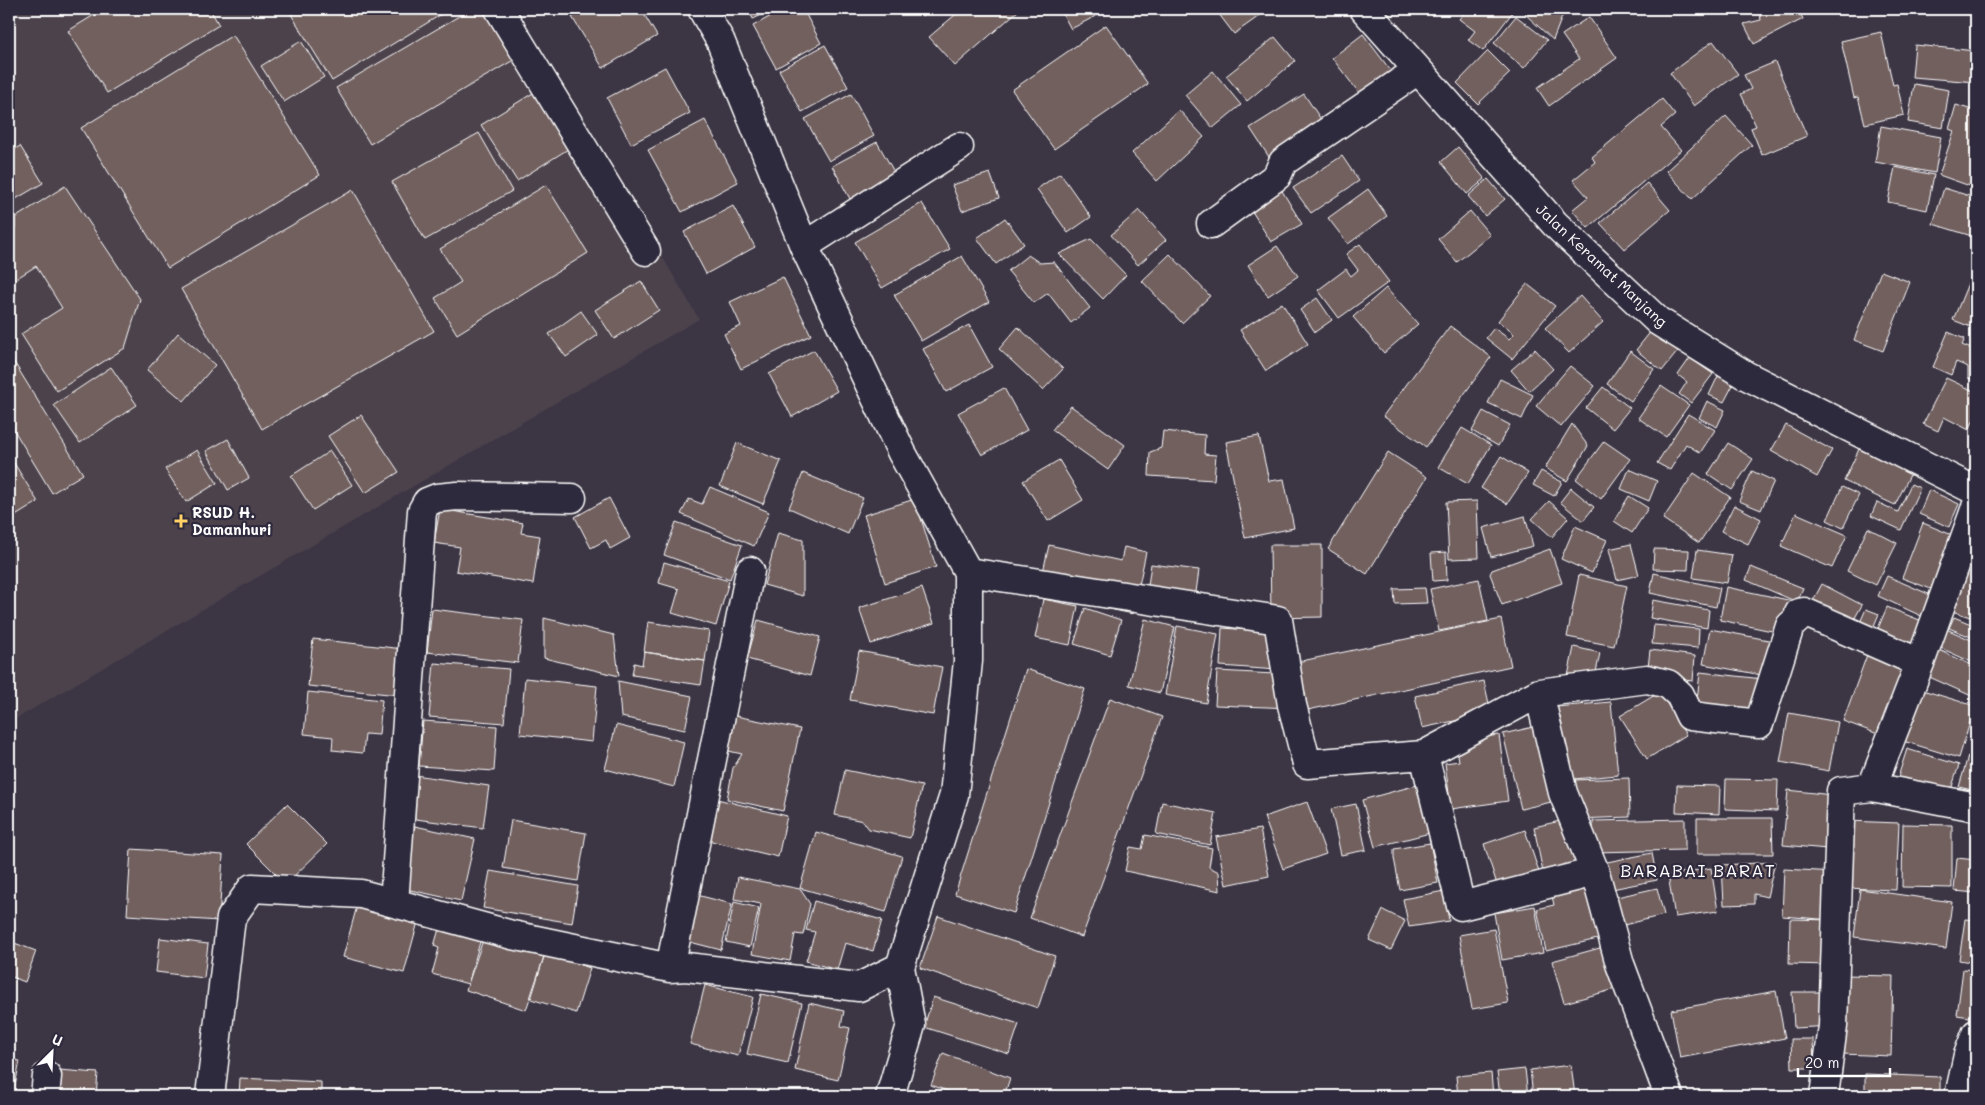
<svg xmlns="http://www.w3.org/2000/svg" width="1985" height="1105" font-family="Mali,sans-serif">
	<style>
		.built { fill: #4c424c }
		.building { fill: #72605f; stroke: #fff }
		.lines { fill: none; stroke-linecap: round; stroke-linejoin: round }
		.minor-casing { stroke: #fff; stroke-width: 31 }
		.minor { stroke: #2f2a3d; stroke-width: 28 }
		.poi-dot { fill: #ffd166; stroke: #2f2a3d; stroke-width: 2 }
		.labels { text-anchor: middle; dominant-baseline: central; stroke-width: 4.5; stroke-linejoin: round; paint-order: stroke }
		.street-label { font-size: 15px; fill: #fff; stroke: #2f2a3d }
		.poi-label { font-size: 15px; font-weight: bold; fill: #fff; stroke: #2f2a3d; text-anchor: start }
		.quarter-label { font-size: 18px; letter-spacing: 1px; fill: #fff; stroke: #2f2a3d }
	</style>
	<rect width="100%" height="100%" fill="#3c3544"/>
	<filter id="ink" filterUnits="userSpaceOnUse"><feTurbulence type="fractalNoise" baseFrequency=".02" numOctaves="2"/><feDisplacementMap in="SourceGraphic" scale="10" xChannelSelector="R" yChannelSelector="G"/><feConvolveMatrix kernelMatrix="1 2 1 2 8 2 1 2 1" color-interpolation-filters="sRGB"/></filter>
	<g filter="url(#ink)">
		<!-- built -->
		<path class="built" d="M9,9H517L699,319L9,723Z"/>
		<!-- building -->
		<path class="building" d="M104,9H210L219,25L107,93L68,31Z
			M294,9H450L332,81L289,11Z
			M471,9H488L517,58L370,144L336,88Z
			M587,9H641L657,36L603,68L572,17Z
			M748,9H775L753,19Z
			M784,9H803L821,43L776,68L753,26Z
			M914,9H930L923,16Z
			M962,9H1020L955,66L929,37Z
			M1060,9H1109L1071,29Z
			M1215,9H1269L1234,34Z
			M1467,9H1515L1483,51L1468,40L1475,31L1459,19Z
			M1530,9H1565L1553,40L1525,14Z
			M1759,9H1798L1803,19L1754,44L1744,24L1761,20Z
			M1971,9H1976V16H1970Z
			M1516,16L1547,40L1524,68L1494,43Z
			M1589,17L1617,58L1549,106L1537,88L1579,59L1562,35Z
			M1106,25L1148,84L1054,149L1012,90Z
			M1881,32L1893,85L1897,84L1904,115L1865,124L1858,97L1854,98L1841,41Z
			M1363,34L1391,71L1360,94L1332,58Z
			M233,35L320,175L168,268L81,128Z
			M1275,37L1295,61L1247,101L1226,76Z
			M301,41L324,77L284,102L261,66Z
			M1713,41L1738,74L1694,106L1670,73Z
			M825,45L848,87L802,112L779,70Z
			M1915,45L1976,51V82L1912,77Z
			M1488,51L1510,73L1478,104L1457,83Z
			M1775,62L1807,136L1762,155L1751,128L1756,126L1741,94L1751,89L1744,75Z
			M665,67L690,113L631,144L607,98Z
			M1213,71L1241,105L1213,128L1185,95Z
			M1914,84L1949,90L1943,128L1908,122Z
			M538,90L573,146L517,181L481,125Z
			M851,94L874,136L829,161L805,119Z
			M1304,94L1326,127L1269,157L1250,128Z
			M1662,99L1675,115L1661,127L1681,150L1588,228L1572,210L1588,197L1573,180L1595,162L1592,157Z
			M1956,105L1976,111V167L1970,186L1939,175L1954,131L1949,129Z
			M1179,110L1204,137L1157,181L1132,153Z
			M1726,116L1752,145L1692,199L1666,171Z
			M705,120L738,182L682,212L648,150Z
			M1881,126L1941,137L1935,173L1875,162Z
			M479,133L512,191L425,240L392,182Z
			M877,142L901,184L855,208L832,166Z
			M20,146L43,183L9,203V153Z
			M1458,147L1485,179L1467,194L1441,162Z
			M1342,156L1359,181L1311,213L1293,188Z
			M1895,167L1934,175L1927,210L1888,202Z
			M990,173L999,198L962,211L952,185Z
			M1060,173L1091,217L1068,233L1037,189Z
			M1488,179L1505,199L1485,216L1468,196Z
			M1647,183L1670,210L1624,249L1600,223Z
			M546,185L588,253L457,334L435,298L461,282L440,249Z
			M65,186L140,299L125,348L57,391L21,334L62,308L36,266L14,280L9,272V232L15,228V218Z
			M1944,188L1976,198L1975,237L1933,224Z
			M1281,189L1302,224L1271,242L1250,208Z
			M1368,189L1387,216L1348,244L1328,218Z
			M353,190L434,331L262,429L181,289Z
			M922,203L950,249L882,288L855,242Z
			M733,206L755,247L706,274L684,232Z
			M1139,210L1166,240L1138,265L1111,235Z
			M1470,211L1490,235L1457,262L1438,239Z
			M1005,218L1024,244L996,264L977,238Z
			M1091,239L1126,275L1103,299L1059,254Z
			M1360,244L1389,282L1339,318L1318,290L1346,269L1351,276L1358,270L1346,254Z
			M1277,246L1298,276L1268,296L1248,265Z
			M1170,254L1210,296L1182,323L1142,281Z
			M1028,255L1040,263L1054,262L1090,308L1071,323L1048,293L1034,303L1008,271Z
			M962,256L989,302L921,341L894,295Z
			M1881,271L1910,282L1883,351L1854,340Z
			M783,277L811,335L741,369L724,334L741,326L730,302Z
			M641,281L659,310L614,339L595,310Z
			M1969,281L1976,284V329L1953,320Z
			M1527,284L1555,306L1512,359L1486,338L1494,328L1509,339L1514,334L1498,321Z
			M1386,288L1418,324L1384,353L1353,317Z
			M1580,296L1603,322L1569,353L1545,328Z
			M1317,298L1332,320L1315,332L1300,310Z
			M1282,303L1308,344L1266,371L1240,330Z
			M581,311L598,335L566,357L549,334Z
			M969,325L992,367L946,392L923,349Z
			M1450,326L1491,357L1426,447L1383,416Z
			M1018,327L1063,369L1043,390L999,349Z
			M1652,330L1678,351L1662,371L1636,350Z
			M1948,332L1965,339L1962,345L1976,351V381L1968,378V367L1956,362L1951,375L1933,367Z
			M178,333L215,365L184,401L147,370Z
			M1535,349L1553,369L1529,391L1511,370Z
			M814,350L837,391L792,417L769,374Z
			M1630,351L1654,369L1631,401L1607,384Z
			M9,354L83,474L52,493L9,422Z
			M1690,358L1713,374L1691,403L1679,394L1687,382L1678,375Z
			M1570,366L1595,386L1561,427L1536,406Z
			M111,367L137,405L80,443L54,405Z
			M1718,376L1734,383L1724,402L1709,395Z
			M1946,378L1976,392V415L1969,430L1944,417L1938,431L1923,424Z
			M1500,379L1533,395L1522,419L1488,403Z
			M1661,386L1689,405L1666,437L1638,418Z
			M1603,387L1630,408L1613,429L1586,408Z
			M1004,388L1027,430L982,455L958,413Z
			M1707,401L1725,410L1717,427L1699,418Z
			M1071,406L1125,445L1108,470L1052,430Z
			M1483,411L1510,425L1498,446L1472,431Z
			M1688,414L1715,430L1700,453L1686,444L1670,470L1657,463Z
			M361,415L399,472L365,493L328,436Z
			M1572,424L1588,446L1567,481L1545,468Z
			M1786,425L1832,450L1817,477L1771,451Z
			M1462,428L1491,445L1468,484L1438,467Z
			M1163,431L1205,435L1204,454L1216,455L1214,480L1149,476L1150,452L1161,448Z
			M1259,436L1269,481L1284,479L1294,528L1245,538L1226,442Z
			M228,439L249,478L228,490L206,451Z
			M1604,441L1630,459L1601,499L1576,479Z
			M737,443L781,461L763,504L720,486Z
			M1728,443L1753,459L1732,490L1708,474Z
			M1859,449L1911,473L1895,505L1844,481Z
			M197,450L217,483L186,502L165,469Z
			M330,451L352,485L313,510L291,476Z
			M1388,452L1427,477L1367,574L1328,549Z
			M9,455L38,502L9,520Z
			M1501,456L1528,473L1507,504L1481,488Z
			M1059,460L1083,500L1048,521L1023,481Z
			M1629,469L1657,481L1649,501L1621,489Z
			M1541,471L1562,482L1554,496L1533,485Z
			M1752,471L1774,481L1761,510L1739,501Z
			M803,473L863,498L848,534L789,508Z
			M1694,473L1730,497L1699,543L1663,519Z
			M1911,484L1920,488L1901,530L1871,516L1877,502L1898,512Z
			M710,487L769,512L754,546L681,514L689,499L702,504Z
			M1842,487L1859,495L1843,528L1827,520Z
			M1571,488L1594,507L1583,521L1560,502Z
			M1929,490L1959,504L1949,527L1919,514Z
			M1629,496L1648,508L1632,533L1614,521Z
			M609,498L630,538L610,549L606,540L591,548L575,517Z
			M915,499L936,567L885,583L864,515Z
			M1477,501L1479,558L1449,559L1446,502Z
			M1549,501L1568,518L1552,537L1532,519Z
			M1734,505L1761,519L1748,544L1721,531Z
			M440,509L523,523L521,533L540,536L533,584L456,571L460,547L434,543Z
			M1796,513L1847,535L1832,568L1781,546Z
			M1525,516L1533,546L1491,557L1483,528Z
			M676,522L742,545L730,579L664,555Z
			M1923,523L1952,535L1931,589L1902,578Z
			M1575,526L1607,540L1592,573L1561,559Z
			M1868,528L1897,543L1876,585L1847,571Z
			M778,533L803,540V596L764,585Z
			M1631,544L1639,575L1617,580L1609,549Z
			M1049,545L1121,561L1124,547L1146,552L1133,614L1038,594Z
			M1270,545H1322V617L1271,618Z
			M1976,546V619L1949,610Z
			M1550,549L1562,583L1502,605L1490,574L1492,570Z
			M1654,549L1689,550L1688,570L1653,569Z
			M1697,550L1732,555L1727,583L1693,578Z
			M1446,552L1447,580L1433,581L1431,553Z
			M664,562L729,581L716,626L672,613L679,589L659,583Z
			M1151,564L1199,570L1194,607L1146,600Z
			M1751,567L1803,588L1797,602L1746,580Z
			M1654,573L1720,588L1716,607L1650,593Z
			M1579,575L1627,586L1614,646L1567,637Z
			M1887,576L1940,599L1930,620L1878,596Z
			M1479,579L1488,621L1439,631L1430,589Z
			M1822,584L1862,605L1850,627L1810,606Z
			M1726,587L1793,601L1786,634L1720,620Z
			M922,588L934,623L871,644L859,608Z
			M1425,588L1427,603L1395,604L1394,589Z
			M1043,599L1078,606L1070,645L1035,638Z
			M1653,600L1709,610L1707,628L1650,618Z
			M1887,607L1932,625L1919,656L1874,638Z
			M1085,608L1121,620L1110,655L1074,644Z
			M432,609L523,620L518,663L427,652Z
			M1866,609L1879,614L1870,635L1857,629Z
			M1954,617L1976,626V639L1949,628Z
			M544,618L614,635L619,676L544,658Z
			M1145,619L1175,627L1160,693L1129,685Z
			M1501,619L1511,666L1308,710L1297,662Z
			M758,620L820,637L810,676L747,659Z
			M648,622L709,631L705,661L644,652Z
			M1654,625L1699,629L1698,648L1652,644Z
			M1177,626L1218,634L1206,703L1165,695Z
			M1222,628L1294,633L1292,671L1220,666Z
			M1944,628L1976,642V664L1936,646Z
			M1710,629L1774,641L1767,676L1703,664Z
			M313,639L404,649L399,695L308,686Z
			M1574,647L1600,653L1594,682L1568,676Z
			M1937,649L1976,667V698L1925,675Z
			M1650,650L1695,656L1693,681L1647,676Z
			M859,651L942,667L933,715L850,700Z
			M644,652L705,661L701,685L632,675L634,663L642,665Z
			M1868,652L1911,667L1886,737L1843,721Z
			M434,663L509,669L504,723L429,717Z
			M1026,669L1085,689L1014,913L955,894Z
			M1217,671L1294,675L1292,708L1215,705Z
			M1700,672L1763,679L1759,717L1696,710Z
			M525,678L597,686L592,742L520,734Z
			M618,681L692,696L685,730L621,717Z
			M1484,681L1491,713L1422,728L1415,696Z
			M1919,689L1975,706L1959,758L1903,741Z
			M308,692L382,700L379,735L365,734L363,753L332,750L333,737L304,734Z
			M1660,692L1686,735L1647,759L1620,716Z
			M1110,698L1162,717L1082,937L1030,918Z
			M1611,702L1618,775L1563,780L1556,707Z
			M1789,713L1838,722L1829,771L1780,762Z
			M731,715L800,729L783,811L727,799L733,768L742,754L724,750Z
			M423,721L497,726L494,771L419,766Z
			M1976,721V741L1970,740Z
			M616,725L684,742L674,787L605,769Z
			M1542,725L1560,800L1521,809L1503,734Z
			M1499,735L1508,801L1451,809L1445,763L1459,761L1456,741Z
			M1907,749L1959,765L1949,796L1897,780Z
			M1968,756L1976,758V791L1959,787Z
			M845,770L922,786L910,838L869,829L863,821L835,815Z
			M415,775L489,786L483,828L408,818Z
			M1629,778L1630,817L1576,819L1574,780Z
			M1726,779L1778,780L1777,811L1725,809Z
			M1417,785L1430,833L1375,847L1362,800Z
			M1677,785L1720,786L1719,814L1676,812Z
			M1788,790L1832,795L1827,849L1783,845Z
			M717,799L787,816L778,857L707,840Z
			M1162,802L1216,813L1210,845L1156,834Z
			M1307,802L1326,854L1283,869L1264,817Z
			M287,804L327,844L286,884L246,844Z
			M1356,804L1366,850L1341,855L1331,809Z
			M1573,818L1585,875L1545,883L1534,827Z
			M1697,818H1772L1773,854H1697Z
			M1685,819V850L1594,852L1593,821Z
			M511,820L586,833L578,881L503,868Z
			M1847,821L1899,823L1896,890L1845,888Z
			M1903,824L1952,825V888L1902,887Z
			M415,826L475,839L461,901L401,888Z
			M1260,829L1269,876L1226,885L1216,837Z
			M1525,830L1544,887L1502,900L1484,844Z
			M816,832L902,856L886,912L800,888Z
			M1145,835L1212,848L1209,867L1219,872L1220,891L1125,871L1130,847L1142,849Z
			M1430,843L1438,883L1400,890L1394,858V849Z
			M131,849L223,855L219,921L127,915Z
			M1652,853L1657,880L1607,890L1602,863Z
			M1957,858L1976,860V893L1954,891Z
			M1775,862L1767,897L1754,894V904L1724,905L1722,865Z
			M1711,868L1718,911L1675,917L1668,875Z
			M1784,869L1835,872L1832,920L1782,916Z
			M490,871L578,886L572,923L483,908Z
			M738,877L800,889L810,904L803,935L795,934L790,961L752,954L761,904L734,899Z
			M1590,883L1602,938L1546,951L1537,909L1554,905L1551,892Z
			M1657,888L1664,915L1616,927L1608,899Z
			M1860,889L1952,902L1946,949L1854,937Z
			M1444,891L1449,921L1409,927L1403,899Z
			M693,894L732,904L721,950L682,940Z
			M814,901L882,920L873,951L845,943L837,970L806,961L815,932L806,930Z
			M358,902L419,918L404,973L343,957Z
			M734,902L759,908L750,947L726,942Z
			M1535,906L1543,953L1502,960L1494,913Z
			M1383,910L1405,921L1391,950L1369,940Z
			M938,916L1055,956L1038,1008L920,968Z
			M1790,919L1832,920L1830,965L1789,964Z
			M1965,919L1976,920V963L1959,960Z
			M441,922L482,935L468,984L432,974L439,948L434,946Z
			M1494,929L1508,1003L1472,1009L1459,935Z
			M485,934L545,954L526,1010L466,990Z
			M160,938L208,944L204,978L156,972Z
			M9,941L36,951L25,982L9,976Z
			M1611,945L1623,987L1564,1003L1552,961Z
			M545,953L590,968L576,1013L531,999Z
			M1963,969L1976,970V1018L1957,1015Z
			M1845,975L1893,976L1891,1056L1842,1054Z
			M705,985L753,997L738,1056L690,1044Z
			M1776,991L1785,1038L1680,1058L1671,1010Z
			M1792,992H1822L1833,1026L1794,1028Z
			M761,994L802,1003L788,1063L747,1054Z
			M933,997L1019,1024L1009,1054L924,1027Z
			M809,1003L844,1011L841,1026L850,1028L838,1080L795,1070Z
			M1791,1039H1813L1814,1068H1792Z
			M943,1053L1010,1078L1004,1096H961L931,1085Z
			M9,1059L20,1061L13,1096H9Z
			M1571,1065L1575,1096H1533L1530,1070Z
			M1525,1069L1528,1096H1500L1497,1072Z
			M59,1070L98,1073L96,1096H57Z
			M1491,1073L1493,1096H1458L1456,1076Z
			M1865,1074L1940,1077V1096H1842V1092H1865Z
			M240,1078L321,1082V1096H239Z"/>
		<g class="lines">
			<defs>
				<path id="minor" d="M499,9L646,251
					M1364,9L1555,224L1658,321L1745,375L1976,491
					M1211,224L1277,176L1283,162L1418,70
					M804,246L959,147
					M968,572L1278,620L1292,705L1307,764L1424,755L1539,693L1647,679L1668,684L1680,695L1690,716L1759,724L1790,626L1799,618V613L1804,612L1920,663
					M1539,693L1563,793L1595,872L1620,964L1669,1096
					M1424,755L1461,906L1595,872
					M1872,787L1976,807
					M394,903L422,511L427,502L437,498L457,496L572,498
					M670,968L750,571
					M45,1096L47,1076
					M210,1096L231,918L252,888L361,894L512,935L670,968L686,967L859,987L900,967L954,795L968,661V572L902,453L804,246L720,40L702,9
					M890,1096L911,1025L900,967
					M1824,1096L1833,1026L1841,791L1872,787L1920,663L1976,507
					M1959,1096L1968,1055L1976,1034"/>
			</defs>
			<!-- minor casing -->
			<use href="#minor" class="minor-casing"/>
			<!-- minor -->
			<use href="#minor" class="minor"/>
		</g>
	</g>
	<!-- markers -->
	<path class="poi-dot" d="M178.5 513.5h5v5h5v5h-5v5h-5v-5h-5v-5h5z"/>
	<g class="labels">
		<!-- street labels -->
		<g class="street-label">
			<text transform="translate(1602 265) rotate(43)">Jalan Keramat Manjang</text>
		</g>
		<!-- poi labels -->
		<g class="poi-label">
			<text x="192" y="512">RSUD H.<tspan x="192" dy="17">Damanhuri</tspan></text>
		</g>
		<!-- quarter labels -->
		<g class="quarter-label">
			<text x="1698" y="870">BARABAI BARAT</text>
		</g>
	</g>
	<!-- margin -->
	<rect width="1985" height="1105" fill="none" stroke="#2f2a3d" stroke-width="30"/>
	<rect x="15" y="15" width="1955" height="1075" fill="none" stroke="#fff" stroke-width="2" filter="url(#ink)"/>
	<!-- north arrow -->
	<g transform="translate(52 1052) rotate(24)" stroke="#2f2a3d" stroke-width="4" paint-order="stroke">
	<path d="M0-4L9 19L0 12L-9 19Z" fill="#ffffff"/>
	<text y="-8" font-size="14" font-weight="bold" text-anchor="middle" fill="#ffffff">U</text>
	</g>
	<!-- scale -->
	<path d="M1798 1068v8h92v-8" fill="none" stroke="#ffffff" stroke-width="2.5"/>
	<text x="1805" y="1068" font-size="15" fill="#ffffff" stroke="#2f2a3d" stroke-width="4" paint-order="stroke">20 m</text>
</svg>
